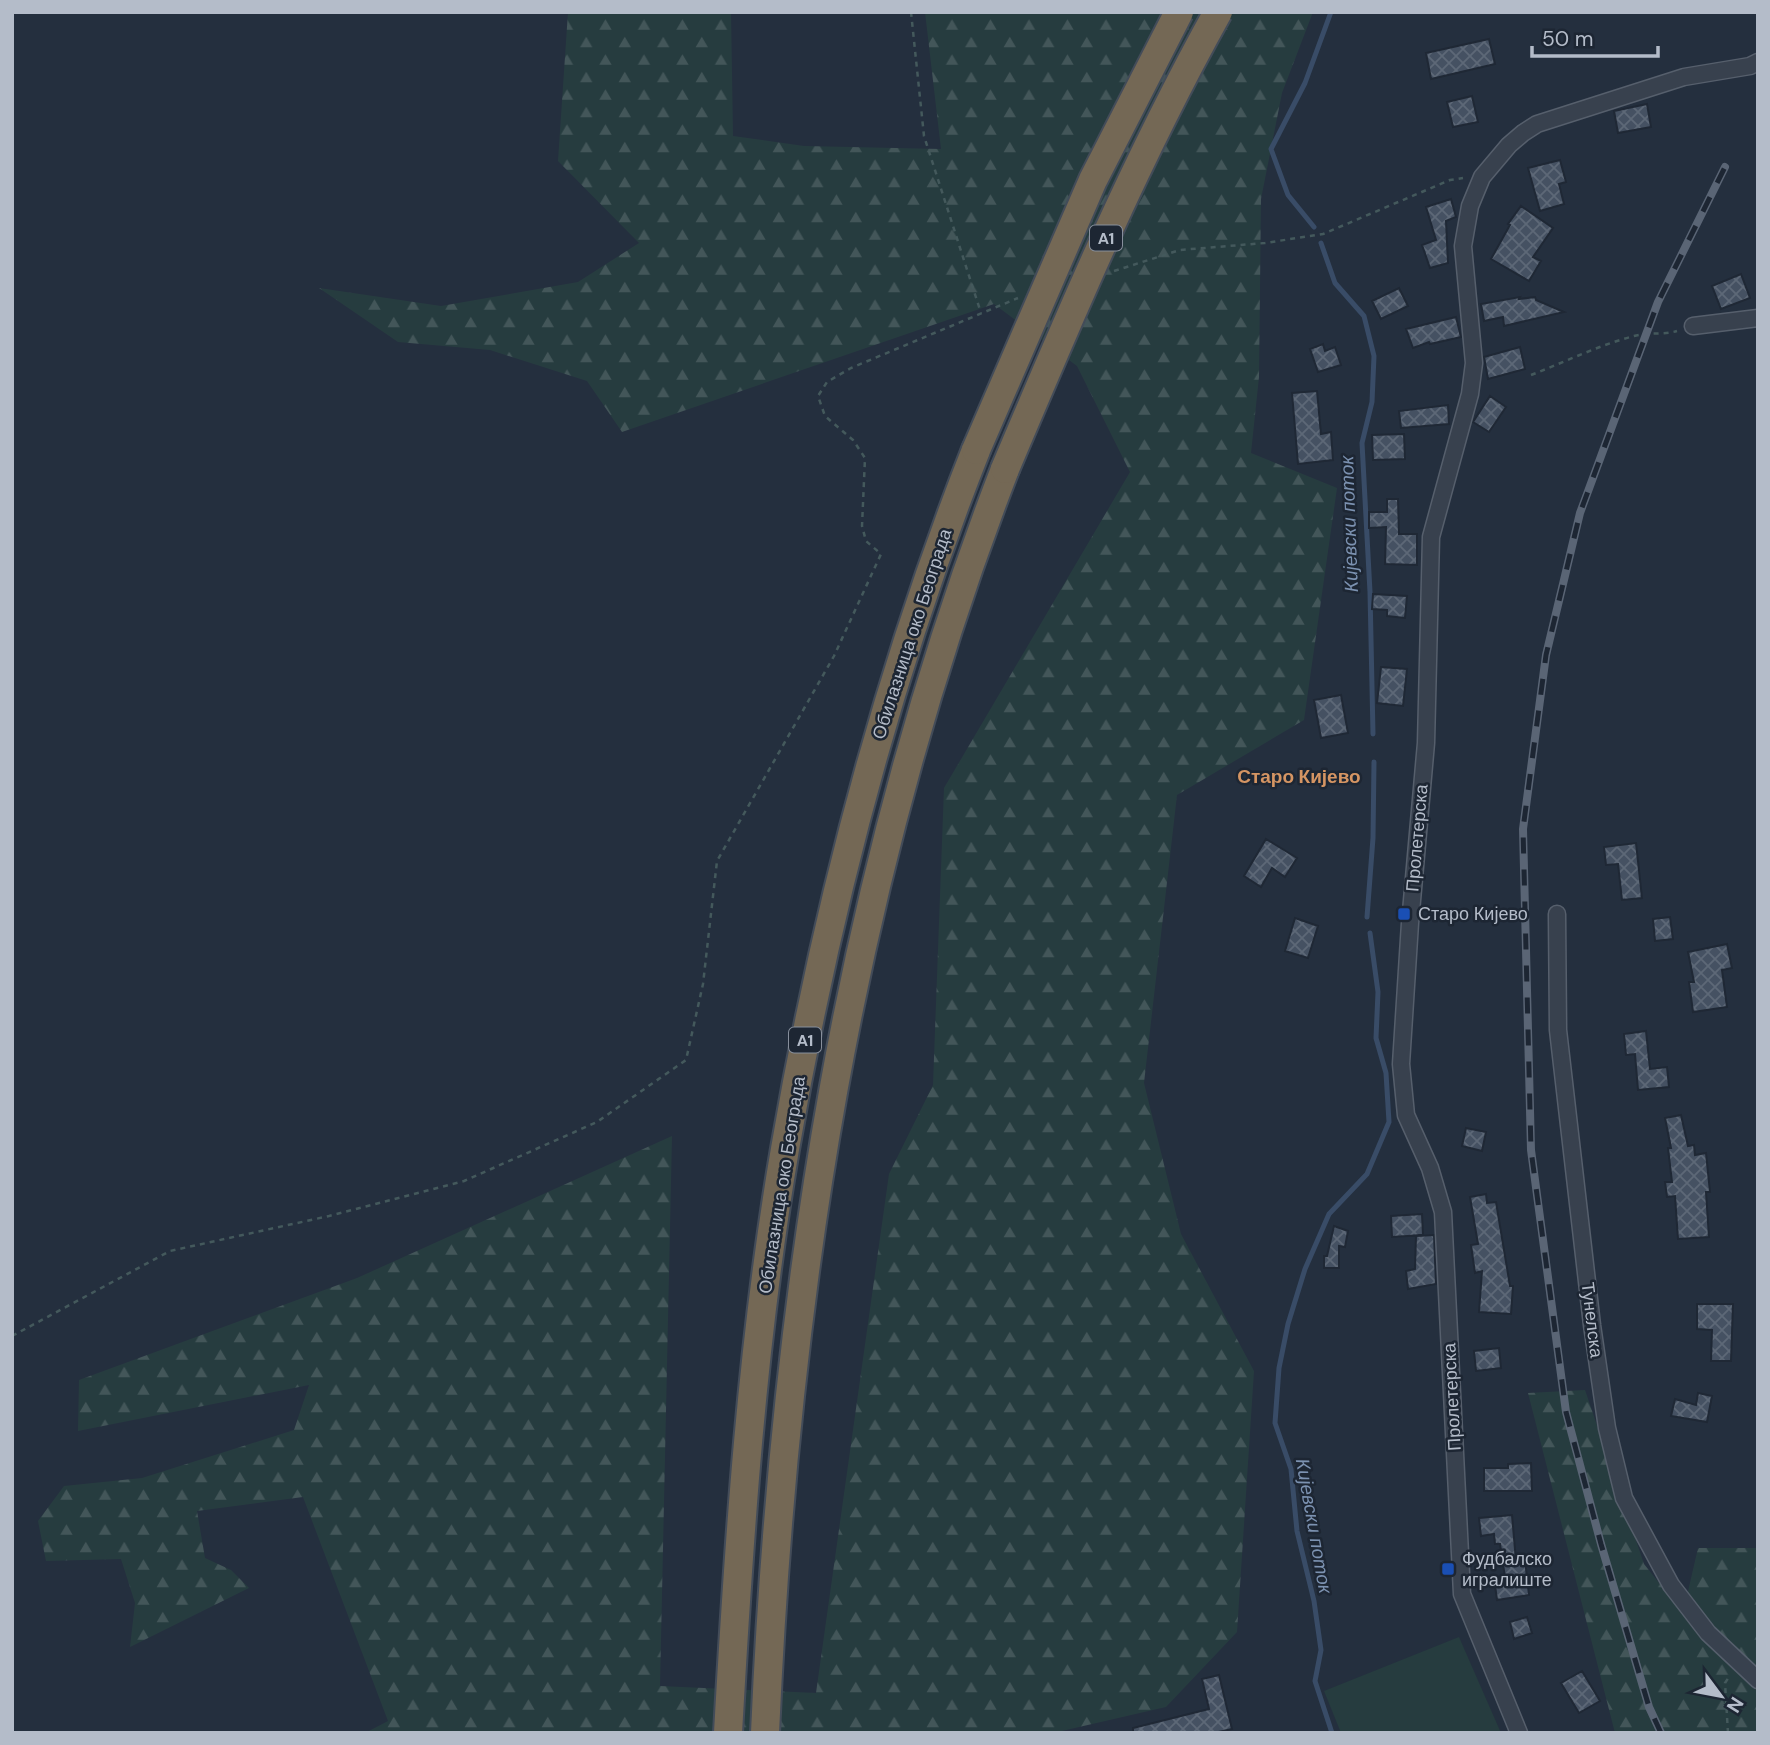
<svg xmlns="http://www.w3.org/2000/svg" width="1770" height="1745" font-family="'DM Sans',sans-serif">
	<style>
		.forest { fill: url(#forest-firs) }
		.pitch { fill: #263c3f }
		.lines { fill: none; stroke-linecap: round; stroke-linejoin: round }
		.stream { stroke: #394c67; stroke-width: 5 }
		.building { fill: url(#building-cross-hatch); stroke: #1f2835; stroke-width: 2 }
		.street-casing { stroke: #565f6c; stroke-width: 19 }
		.highway-casing { stroke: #434c59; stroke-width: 32 }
		.path { stroke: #44595c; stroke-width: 2.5; stroke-dasharray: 5 5; stroke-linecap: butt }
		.street { stroke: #38414e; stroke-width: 16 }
		.highway { stroke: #746855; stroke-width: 28 }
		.rail-casing { stroke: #5a6575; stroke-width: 8 }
		.rail { stroke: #1d2633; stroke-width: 5; stroke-dasharray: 16; stroke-linecap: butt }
		.highway-bridge-casing { stroke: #434c59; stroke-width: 32; stroke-linecap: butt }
		.highway-bridge { stroke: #746855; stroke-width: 28 }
		.transit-dot { fill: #1a4fb4; stroke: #1d2633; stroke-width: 2.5 }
		.labels { text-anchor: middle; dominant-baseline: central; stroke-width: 5; stroke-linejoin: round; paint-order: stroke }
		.shield { fill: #1d2633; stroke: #878f9c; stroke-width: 2 }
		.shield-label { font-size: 16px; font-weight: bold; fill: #b4bcc9 }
		.street-label { font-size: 18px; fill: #b4bcc9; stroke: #1d2633 }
		.poi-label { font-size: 18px; fill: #b4bcc9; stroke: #1d2633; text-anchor: start }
		.water-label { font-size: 19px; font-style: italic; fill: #7c92b1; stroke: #1d2633 }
		.neighbourhood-label { font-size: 19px; font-weight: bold; fill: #d59563; stroke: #1d2633 }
	</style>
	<defs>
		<pattern id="forest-firs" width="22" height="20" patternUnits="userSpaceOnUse" patternTransform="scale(1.75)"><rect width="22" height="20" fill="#263c3f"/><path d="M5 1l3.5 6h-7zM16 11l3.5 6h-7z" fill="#435659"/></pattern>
		<pattern id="building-cross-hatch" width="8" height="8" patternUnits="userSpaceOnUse" patternTransform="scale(1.75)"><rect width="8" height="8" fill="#455162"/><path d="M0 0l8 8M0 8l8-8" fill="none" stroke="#5d6877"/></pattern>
	</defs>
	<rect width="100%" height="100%" fill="#242f3e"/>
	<!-- forest -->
	<path class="forest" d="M568,12H731L733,136L804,146L941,149L925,12H1313L1282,93L1261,199L1259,377L1251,453L1337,488L1304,720L1177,795L1144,1083L1181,1234L1254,1371L1237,1632L1166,1707L1053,1733H365L388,1721L303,1497L197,1511L205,1558L231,1570L249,1588L130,1647L135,1603L121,1559L46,1561L38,1521L64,1486L142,1478L294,1430L309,1385L78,1431L79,1380L357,1278L672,1136L660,1686L816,1693L889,1174L933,1085L944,788L1130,472L1077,366L994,304L622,432L587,381L490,350L398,342L319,288L441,306L578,282L639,243L558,161Z
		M1585,1390L1644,1564L1683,1613L1698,1548H1758V1733H1615L1528,1393Z"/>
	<!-- pitch -->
	<path class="pitch" d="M1459,1637L1501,1733H1341L1324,1691Z"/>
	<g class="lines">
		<!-- stream -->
		<path class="stream" d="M1314,227L1288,195L1271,149L1305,83L1331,12
			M1321,243L1335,283L1364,316L1374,356L1372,402L1362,443L1370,592L1373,734
			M1367,917L1373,838L1374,762
			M1332,1733L1315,1681L1321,1650L1314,1601L1297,1531L1291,1469L1275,1423L1279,1368L1288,1324L1305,1269L1329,1214L1367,1174L1389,1122L1386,1073L1376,1038L1378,992L1370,933"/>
	</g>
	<!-- building -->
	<path class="building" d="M1489,39L1495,64L1431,79L1426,53Z
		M1472,96L1478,122L1453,127L1447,102Z
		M1647,104L1651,127L1618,133L1614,111Z
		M1560,160L1566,182L1559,184L1564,204L1540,211L1528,168Z
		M1451,199L1456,217L1446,221L1448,263L1430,268L1422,245L1436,240L1426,207Z
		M1521,206L1553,228L1533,257L1541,261L1529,281L1491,259L1510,225L1508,224Z
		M1741,274L1750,298L1721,309L1712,286Z
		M1399,288L1408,306L1381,319L1372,301Z
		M1520,297L1519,299L1535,297L1536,300L1564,312L1504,326L1503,317L1484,321L1481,304Z
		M1456,317L1461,337L1430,344L1429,342L1413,348L1406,329Z
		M1323,344L1325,351L1335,347L1341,365L1318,372L1310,349Z
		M1520,347L1525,369L1488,379L1484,357Z
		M1317,391L1321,434L1331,432L1333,460L1298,464L1292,393Z
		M1490,396L1506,407L1489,432L1473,422Z
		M1448,405L1449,424L1401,428L1399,411Z
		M1404,434L1405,459L1373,460L1372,435Z
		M1387,499H1398L1399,534H1417V565L1385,564L1386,527L1369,528V512H1387Z
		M1373,594L1407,596L1405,618L1387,616V610L1372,609Z
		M1381,667L1407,669L1403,706L1377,703Z
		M1341,695L1348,733L1321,738L1314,700Z
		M1266,839L1297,858L1285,877L1272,868L1261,887L1244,876Z
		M1636,843L1642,898L1622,900L1618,864L1606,865L1604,847Z
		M1670,917L1673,939L1655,941L1653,919Z
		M1295,918L1318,926L1308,958L1285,951Z
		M1727,944L1732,968L1722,970L1727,1007L1693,1012L1689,982H1694L1688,952Z
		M1646,1031L1650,1069L1667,1067L1669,1087L1638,1090L1635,1054L1626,1055L1624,1034Z
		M1681,1115L1688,1146L1694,1145L1695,1155L1706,1153L1710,1192H1706L1709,1237L1678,1239L1675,1196L1667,1197L1665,1182H1672L1668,1148H1671L1665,1118Z
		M1466,1128L1486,1132L1482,1151L1462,1146Z
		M1486,1194L1487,1203L1496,1202L1510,1286H1513L1511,1314L1479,1312L1482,1271L1475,1273L1471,1245L1478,1244L1470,1197Z
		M1422,1214L1423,1235L1392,1237L1391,1216Z
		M1334,1226L1348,1231L1345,1247L1339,1246V1268H1324V1256H1327Z
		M1434,1235L1436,1284L1408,1289L1406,1271L1415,1269L1416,1236Z
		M1697,1304H1733L1731,1361H1711L1712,1330L1697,1329Z
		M1499,1348L1501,1368L1476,1371L1474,1351Z
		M1698,1393L1712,1396L1707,1422L1671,1416L1675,1399L1696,1405Z
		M1531,1463L1532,1491H1484V1468H1508V1464Z
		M1512,1515L1516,1561L1525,1560L1529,1595L1497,1600L1495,1585L1506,1584L1500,1544H1495L1494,1534L1481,1536L1479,1518Z
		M1527,1617L1532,1633L1514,1639L1510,1622Z
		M1582,1671L1600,1701L1579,1713L1561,1683Z
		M1219,1675L1232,1729L1214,1733H1133V1728L1209,1709L1202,1679Z"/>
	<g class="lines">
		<defs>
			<path id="street" d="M1693,326L1758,318
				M1557,914L1558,1030L1592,1325L1607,1428L1624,1498L1671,1585L1708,1633L1758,1680
				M1519,1733L1462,1594L1443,1212L1430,1168L1406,1115L1401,1064L1410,923L1426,743L1431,537L1470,394L1474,363L1463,246L1470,206L1482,177L1509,145L1523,133L1537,124L1684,77L1750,66L1758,62"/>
			<path id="highway" d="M728,1733C739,1538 752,1341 785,1149C826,911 887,675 976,450
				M765,1733C784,1300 848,875 1005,469"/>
		</defs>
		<!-- street casing -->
		<use href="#street" class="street-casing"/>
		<!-- highway casing -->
		<use href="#highway" class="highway-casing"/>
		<!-- path -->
		<path class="path" d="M911,12L924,136L981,313
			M1114,271L1180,250L1265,243L1323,234L1450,180L1463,178
			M1531,375C1565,362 1599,345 1634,336C1648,332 1663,335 1677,331
			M12,1336L170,1251L329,1216L464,1181L597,1122L686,1060L703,984L717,861L834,656L881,554L866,541L862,526L865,458L853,440L825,416L818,396L827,382L851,368L1018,298
			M1728,1733L1725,1683L1729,1677"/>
		<!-- street -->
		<use href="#street" class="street"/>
		<!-- highway -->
		<use href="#highway" class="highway"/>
		<defs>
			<path id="rail" d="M1661,1733L1649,1707L1601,1544L1566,1412L1531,1150L1523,829L1546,655L1580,513L1658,302L1725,167"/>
		</defs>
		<!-- rail casing -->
		<use href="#rail" class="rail-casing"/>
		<!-- rail -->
		<use href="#rail" class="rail"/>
		<defs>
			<path id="highway-bridge" d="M976,450L1093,180L1179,12
				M1005,469C1070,315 1136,159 1218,12"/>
		</defs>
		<!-- highway-bridge casing -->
		<use href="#highway-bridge" class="highway-bridge-casing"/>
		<!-- highway-bridge -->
		<use href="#highway-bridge" class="highway-bridge"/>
	</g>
	<!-- markers -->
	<g class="transit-dot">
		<rect x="1397" y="907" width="14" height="14" rx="3.5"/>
		<rect x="1441" y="1562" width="14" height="14" rx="3.5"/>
	</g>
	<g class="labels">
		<!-- shield labels -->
		<g class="shield">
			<rect x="1090" y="225.5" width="32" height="25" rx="5"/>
			<rect x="789" y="1027.5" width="32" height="25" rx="5"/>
		</g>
		<g class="shield-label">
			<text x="1106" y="238">A1</text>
			<text x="805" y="1040">A1</text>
		</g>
		<!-- street labels -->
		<g class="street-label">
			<text transform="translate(912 634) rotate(-72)">Обилазница око Београда</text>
			<text transform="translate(1417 838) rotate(-85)">Пролетерска</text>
			<text transform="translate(782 1185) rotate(-81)">Обилазница око Београда</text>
			<text transform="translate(1592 1320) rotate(83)">Тунелска</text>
			<text transform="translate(1452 1397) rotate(-93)">Пролетерска</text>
		</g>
		<!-- poi labels -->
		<g class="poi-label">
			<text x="1418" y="914">Старо Кијево</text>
			<text x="1462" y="1559">Фудбалско<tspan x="1462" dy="21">игралиште</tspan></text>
		</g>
		<!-- water labels -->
		<g class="water-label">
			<text transform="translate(1349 524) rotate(-92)">Кијевски поток</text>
			<text transform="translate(1314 1526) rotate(80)">Кијевски поток</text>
		</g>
		<!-- neighbourhood labels -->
		<g class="neighbourhood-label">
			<text x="1299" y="776">Старо Кијево</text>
		</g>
	</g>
	<!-- border -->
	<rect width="1770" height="1745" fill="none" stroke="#b4bcc9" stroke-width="28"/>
	<!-- north arrow -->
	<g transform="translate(1721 1696) rotate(122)" stroke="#1d2633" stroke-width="5" paint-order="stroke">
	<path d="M0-5L12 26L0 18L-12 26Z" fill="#b4bcc9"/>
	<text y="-10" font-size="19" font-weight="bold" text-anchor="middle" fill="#b4bcc9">N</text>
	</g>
	<!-- scale -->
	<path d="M1532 46v10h126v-10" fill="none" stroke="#b4bcc9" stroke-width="3.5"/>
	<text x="1542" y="46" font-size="21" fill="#b4bcc9" stroke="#1d2633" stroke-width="5" paint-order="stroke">50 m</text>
</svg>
